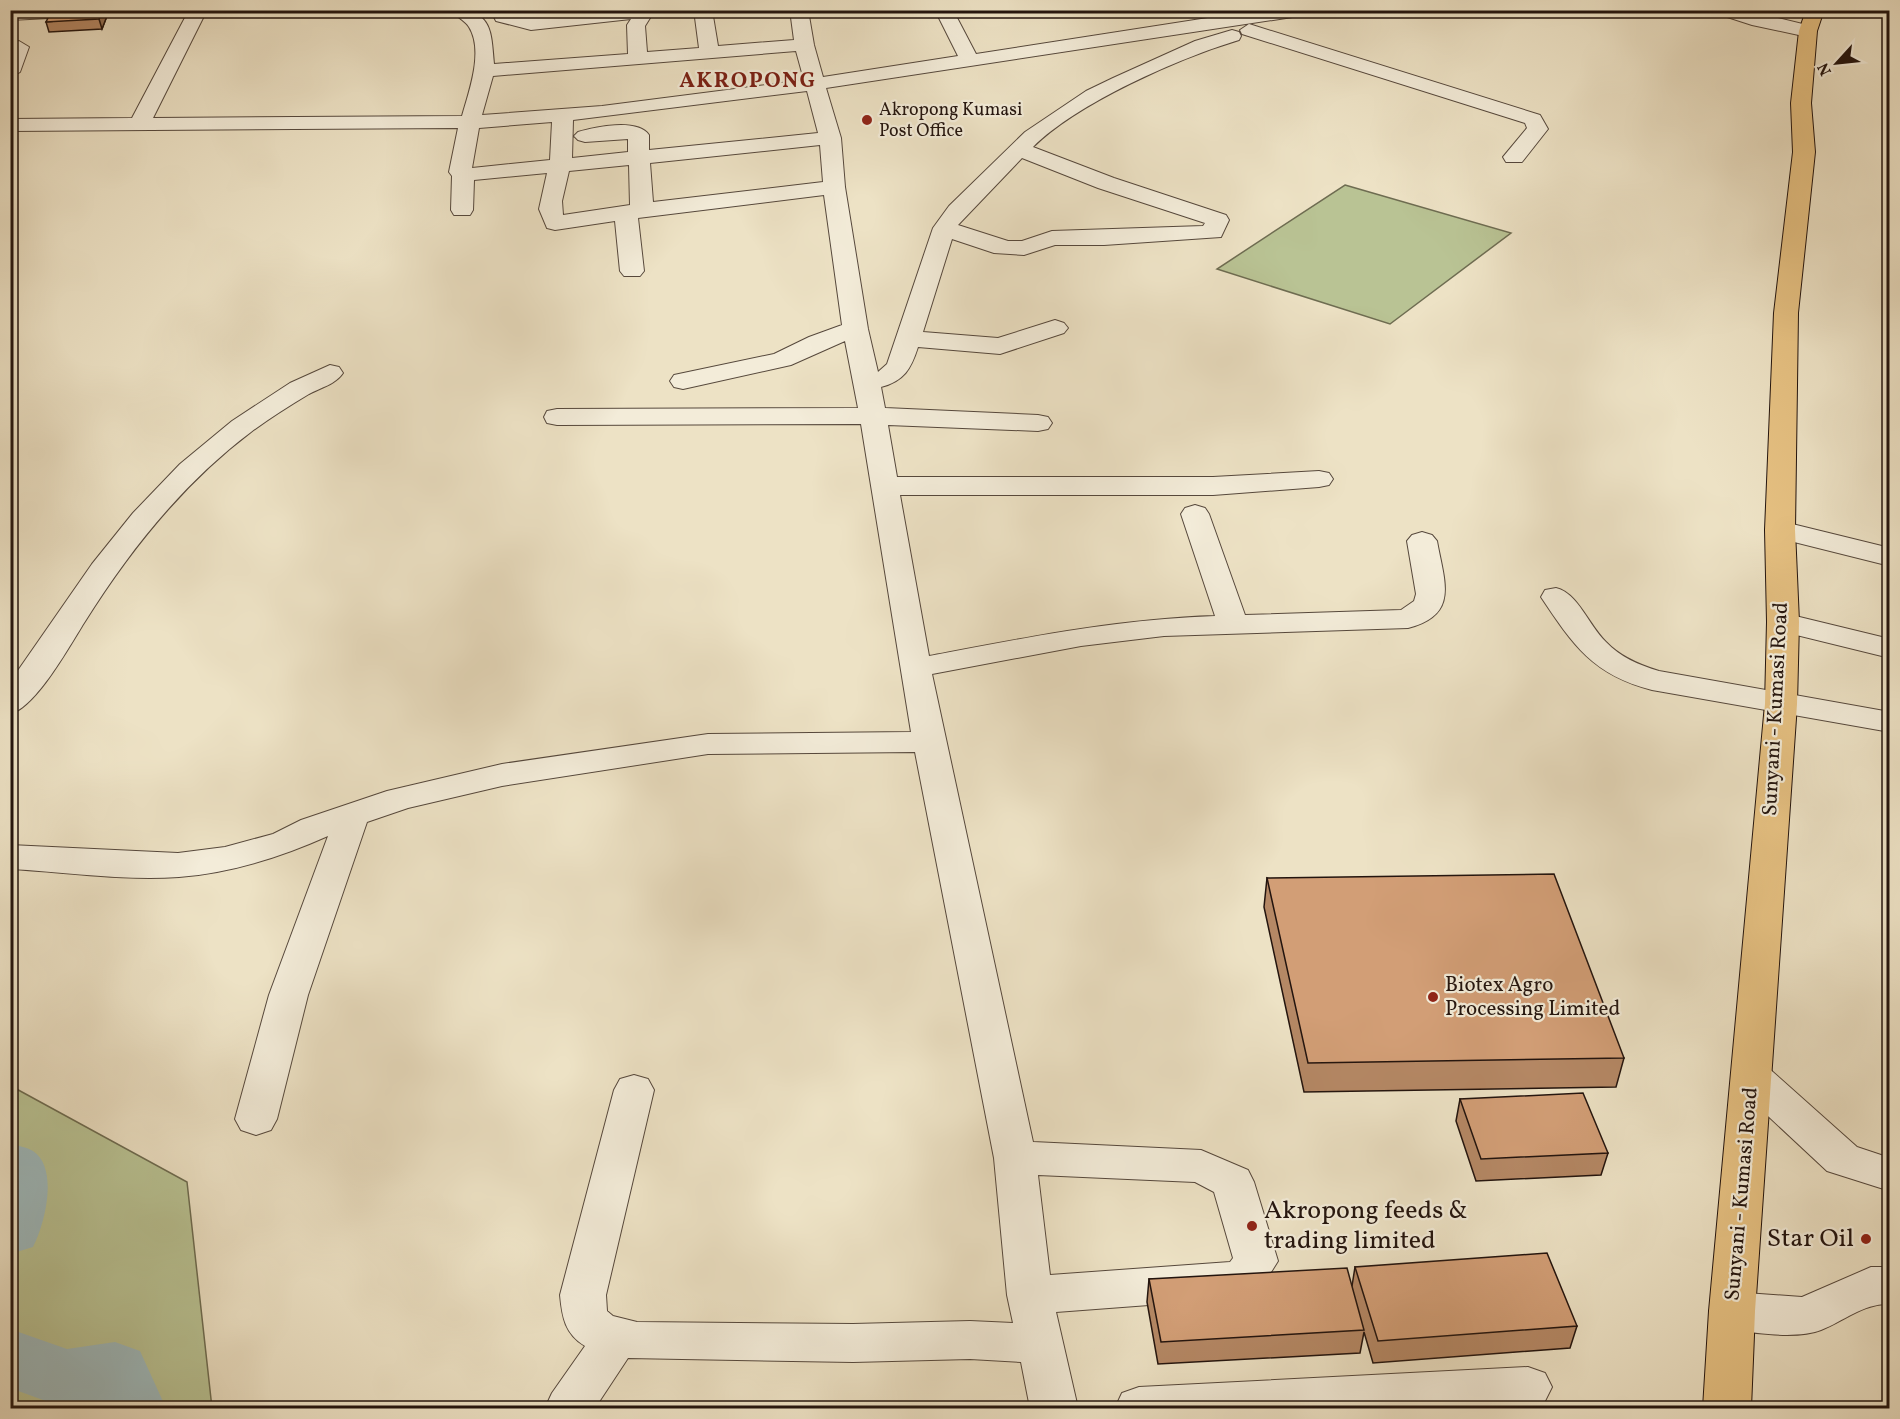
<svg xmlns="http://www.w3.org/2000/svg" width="1900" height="1419" font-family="Vollkorn,serif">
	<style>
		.green { fill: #b9c394; stroke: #6e6c51; stroke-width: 1.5 }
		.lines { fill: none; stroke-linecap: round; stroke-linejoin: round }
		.river { fill: #9ebbbf; fill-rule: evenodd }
		.minor-casing { stroke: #56483c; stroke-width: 2 }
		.major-casing { stroke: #23140e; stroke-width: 2 }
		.minor { fill: #f3ecd9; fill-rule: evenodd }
		.major { fill: #e6c182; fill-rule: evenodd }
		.wall { fill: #b58865; stroke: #23140e; stroke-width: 1.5 }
		.shaded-wall { fill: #936f53; stroke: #23140e; stroke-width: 1.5 }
		.building { fill: #d29e76; stroke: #23140e; stroke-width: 1.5 }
		.poi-dot { fill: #8f2418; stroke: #f3ecd9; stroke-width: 2 }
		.labels { text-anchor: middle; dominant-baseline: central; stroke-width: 4.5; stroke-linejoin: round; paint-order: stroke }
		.far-poi-label { font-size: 18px; fill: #23140e; stroke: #f3ecd9; text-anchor: start }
		.street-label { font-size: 21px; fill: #23140e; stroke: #f3ecd9 }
		.poi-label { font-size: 21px; fill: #23140e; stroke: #f3ecd9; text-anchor: start }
		.far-district-label { font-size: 22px; font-weight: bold; letter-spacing: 1.5px; fill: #7a1f14; stroke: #f3ecd9 }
		.near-poi-label { font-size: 26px; fill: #23140e; stroke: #f3ecd9; text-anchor: start }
	</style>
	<rect width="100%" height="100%" fill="#ede2c5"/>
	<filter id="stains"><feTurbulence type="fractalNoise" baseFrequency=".00333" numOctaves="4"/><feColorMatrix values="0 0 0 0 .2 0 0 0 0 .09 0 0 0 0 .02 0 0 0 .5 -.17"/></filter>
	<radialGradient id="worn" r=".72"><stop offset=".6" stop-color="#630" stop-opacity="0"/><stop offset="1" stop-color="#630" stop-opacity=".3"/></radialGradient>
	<!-- green -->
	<path class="green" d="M1345,185L1511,233L1390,324L1217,269Z
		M11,1086L187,1182L212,1408H11Z"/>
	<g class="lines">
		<!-- river -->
		<path class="river" d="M10,1143C17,1146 27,1147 33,1151C59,1168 45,1224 33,1247L10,1254Z
			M10,1329L67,1349L115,1342L140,1351L166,1408H96L94,1405L65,1408L10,1388Z"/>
		<defs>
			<path id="minor" d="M10,10H98L89,16L10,20Z
				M189,10H207L153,118L462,116C469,91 484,51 469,27C465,20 456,17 451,10C492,10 491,29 494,64L628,54L627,25L631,19L531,30L496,21L494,17L496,13L503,11L531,18L608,10H655L645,26L647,52L699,48L694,10H712L718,46L794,40L790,10H808L814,45L823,77L958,56L935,10H953L976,54L1259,10H1308L1299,16L826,88L841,138L845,187L868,329L878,372L887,364L933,228L949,206L1025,132L1086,91L1113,78L1195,41L1232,30L1239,32L1241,36L1239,40C1179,58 1077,103 1033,147L1114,178L1226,215L1229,220L1221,237L1104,245H1055L1024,255L994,253L952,239L923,332L998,338L1055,320L1064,323L1068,328L1064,333L1000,354L918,347C911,369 904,381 881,387L885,408L1038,415L1048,417L1052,423L1048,429L1038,431L888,425L897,477H1213L1319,471L1329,473L1333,479L1329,485L1319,487L1213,495H900L929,656C1024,638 1118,619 1215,616L1181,514L1185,508L1195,505L1205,508L1209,514L1245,615L1401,610L1414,601L1416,594L1407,541L1412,535L1422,532L1432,535L1437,541C1444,581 1460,615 1408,628L1164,636L1081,646L932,674L1033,1142L1201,1150L1248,1170L1254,1182L1278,1261L1258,1293L1242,1298L1056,1312L1078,1408H1030L1021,1362L970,1359L853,1362L628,1358L595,1408H545L552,1393L585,1346C565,1334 562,1317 560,1295L614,1090L620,1079L634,1075L648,1079L654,1090L606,1295L607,1311L613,1316L637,1322L853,1324L970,1321L1013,1323L1007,1295L994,1158L915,752L708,754L502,786L408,808L367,822L308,995L277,1119L271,1130L256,1135L241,1130L235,1119L269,995L328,836C281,857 232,873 179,877C124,881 66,872 10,869V845L178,853L225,847L273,834L301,820L387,791L502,764L708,734L911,732L861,424L557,425L547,423L544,417L547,411L557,409L858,408L845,341L791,365L683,389L674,387L670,381L674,375L774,354L809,337L842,325L824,195L638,218L644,271L640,276H624L620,271L615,221L555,230L547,228L539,209L547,173L474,180L473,210L470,215H454L451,210L452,176L449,172L458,128L10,131V119L132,118ZM796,51L804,80L602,106L482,115L493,76ZM807,91L818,133L649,150V135C637,118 595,127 578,132L574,136L578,140L585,142L628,139V152L572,158L573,120ZM552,122L550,160L472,168L479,128ZM820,145L823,182L653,202L650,163ZM1022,158L1098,188L1205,223L1203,226L1052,231L1022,241H1008L958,225ZM629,165L630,205L563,215L562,201L569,171ZM1038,1175L1195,1182L1214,1192L1233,1258L1230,1262L1050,1275Z
				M1716,10H1745L1815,27L1817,31L1808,37L1752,25L1718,14Z
				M1249,24L1540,115L1548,129L1522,162H1506L1503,157L1527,128L1525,123L1242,34L1240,30Z
				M19,41L29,47L20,72L10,78V45Z
				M330,365L339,367L343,373C336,384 320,388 309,394C289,406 270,418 251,432C182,484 129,551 84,623C69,647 36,707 10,714V682L92,564L133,513L180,464L232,421L290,383Z
				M1780,521L1890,548V566L1770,536L1765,530L1770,524Z
				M1556,588C1578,593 1589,626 1606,642C1620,657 1639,665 1659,671L1890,712V732L1652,690C1593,675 1573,645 1541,597L1545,590Z
				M1783,613L1890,639V658L1772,629L1767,622L1772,615Z
				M1751,1061L1765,1065L1857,1147L1890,1158V1191L1827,1171L1737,1087L1731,1076L1737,1065Z
				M1871,1267H1890V1304C1864,1303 1844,1321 1821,1330C1796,1340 1742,1333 1716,1324L1709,1311L1716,1298L1732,1292L1802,1297Z
				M1528,1367L1545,1373L1552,1387L1545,1401L1528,1407L1115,1408L1122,1393L1139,1387Z"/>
			<path id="major" d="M1806,10H1824L1817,31L1811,103L1815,152L1798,313L1795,530L1799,622L1797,704L1755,1311L1751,1408H1703L1709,1311L1765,704L1767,622L1765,530L1774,313L1793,152L1791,103L1799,31Z"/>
		</defs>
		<!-- minor casing -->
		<use href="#minor" class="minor-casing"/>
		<!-- major casing -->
		<use href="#major" class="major-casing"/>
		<!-- minor -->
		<use href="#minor" class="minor"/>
		<!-- major -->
		<use href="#major" class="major"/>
	</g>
	<!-- wall -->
	<path class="wall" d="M107,16L102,29L49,32L46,22Z
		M1267,878L1624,1058L1616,1087L1304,1092L1264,907Z
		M1460,1099L1608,1153L1601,1175L1476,1181L1456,1121Z
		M1355,1267L1577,1326L1570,1348L1373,1363L1364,1332L1360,1353L1158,1364L1147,1302L1149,1279L1352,1286Z"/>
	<!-- shaded-wall -->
	<path class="shaded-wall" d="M103,10H106L107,16L102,29L99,19Z"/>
	<!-- building -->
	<path class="building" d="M52,10H103L99,19L46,22Z
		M1554,874L1624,1058L1308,1063L1267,878Z
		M1583,1093L1608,1153L1481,1159L1460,1099Z
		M1547,1253L1577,1326L1378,1341L1355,1267Z
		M1347,1268L1364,1330L1161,1342L1149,1279Z"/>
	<!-- markers -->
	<g class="poi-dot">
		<circle cx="867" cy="120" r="6"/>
		<circle cx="1433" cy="997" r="6"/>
		<circle cx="1252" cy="1226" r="6"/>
		<circle cx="1866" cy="1239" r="6"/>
	</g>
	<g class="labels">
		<!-- far-poi labels -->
		<g class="far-poi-label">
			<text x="879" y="110">Akropong Kumasi<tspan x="879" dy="21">Post Office</tspan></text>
		</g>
		<!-- street labels -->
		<g class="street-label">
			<text transform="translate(1776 709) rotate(-87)">Sunyani - Kumasi Road</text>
			<text transform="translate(1742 1194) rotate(-85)">Sunyani - Kumasi Road</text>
		</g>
		<!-- poi labels -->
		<g class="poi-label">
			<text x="1445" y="985">Biotex Agro<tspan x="1445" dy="24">Processing Limited</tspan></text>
		</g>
		<!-- far-district labels -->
		<g class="far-district-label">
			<text x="748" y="81">AKROPONG</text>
		</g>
		<!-- near-poi labels -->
		<g class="near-poi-label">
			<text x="1264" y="1211">Akropong feeds &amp;<tspan x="1264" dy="30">trading limited</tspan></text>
			<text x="1854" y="1239" text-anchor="end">Star Oil</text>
		</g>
	</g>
	<!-- margin -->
	<rect width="1900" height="1419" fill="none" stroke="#ede2c5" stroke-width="36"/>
	<rect x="12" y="12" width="1876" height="1395" fill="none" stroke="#23140e" stroke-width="3"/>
	<rect x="18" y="18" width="1864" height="1383" fill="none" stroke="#23140e" stroke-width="1.5"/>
	<!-- north arrow -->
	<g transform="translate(1837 63) rotate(243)" stroke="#f3ecd9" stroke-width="4.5" paint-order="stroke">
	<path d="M0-4.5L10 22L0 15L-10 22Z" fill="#23140e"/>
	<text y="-9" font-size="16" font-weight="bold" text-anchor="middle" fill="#23140e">N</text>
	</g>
	<rect width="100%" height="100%" filter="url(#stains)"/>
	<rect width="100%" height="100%" fill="url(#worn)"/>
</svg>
